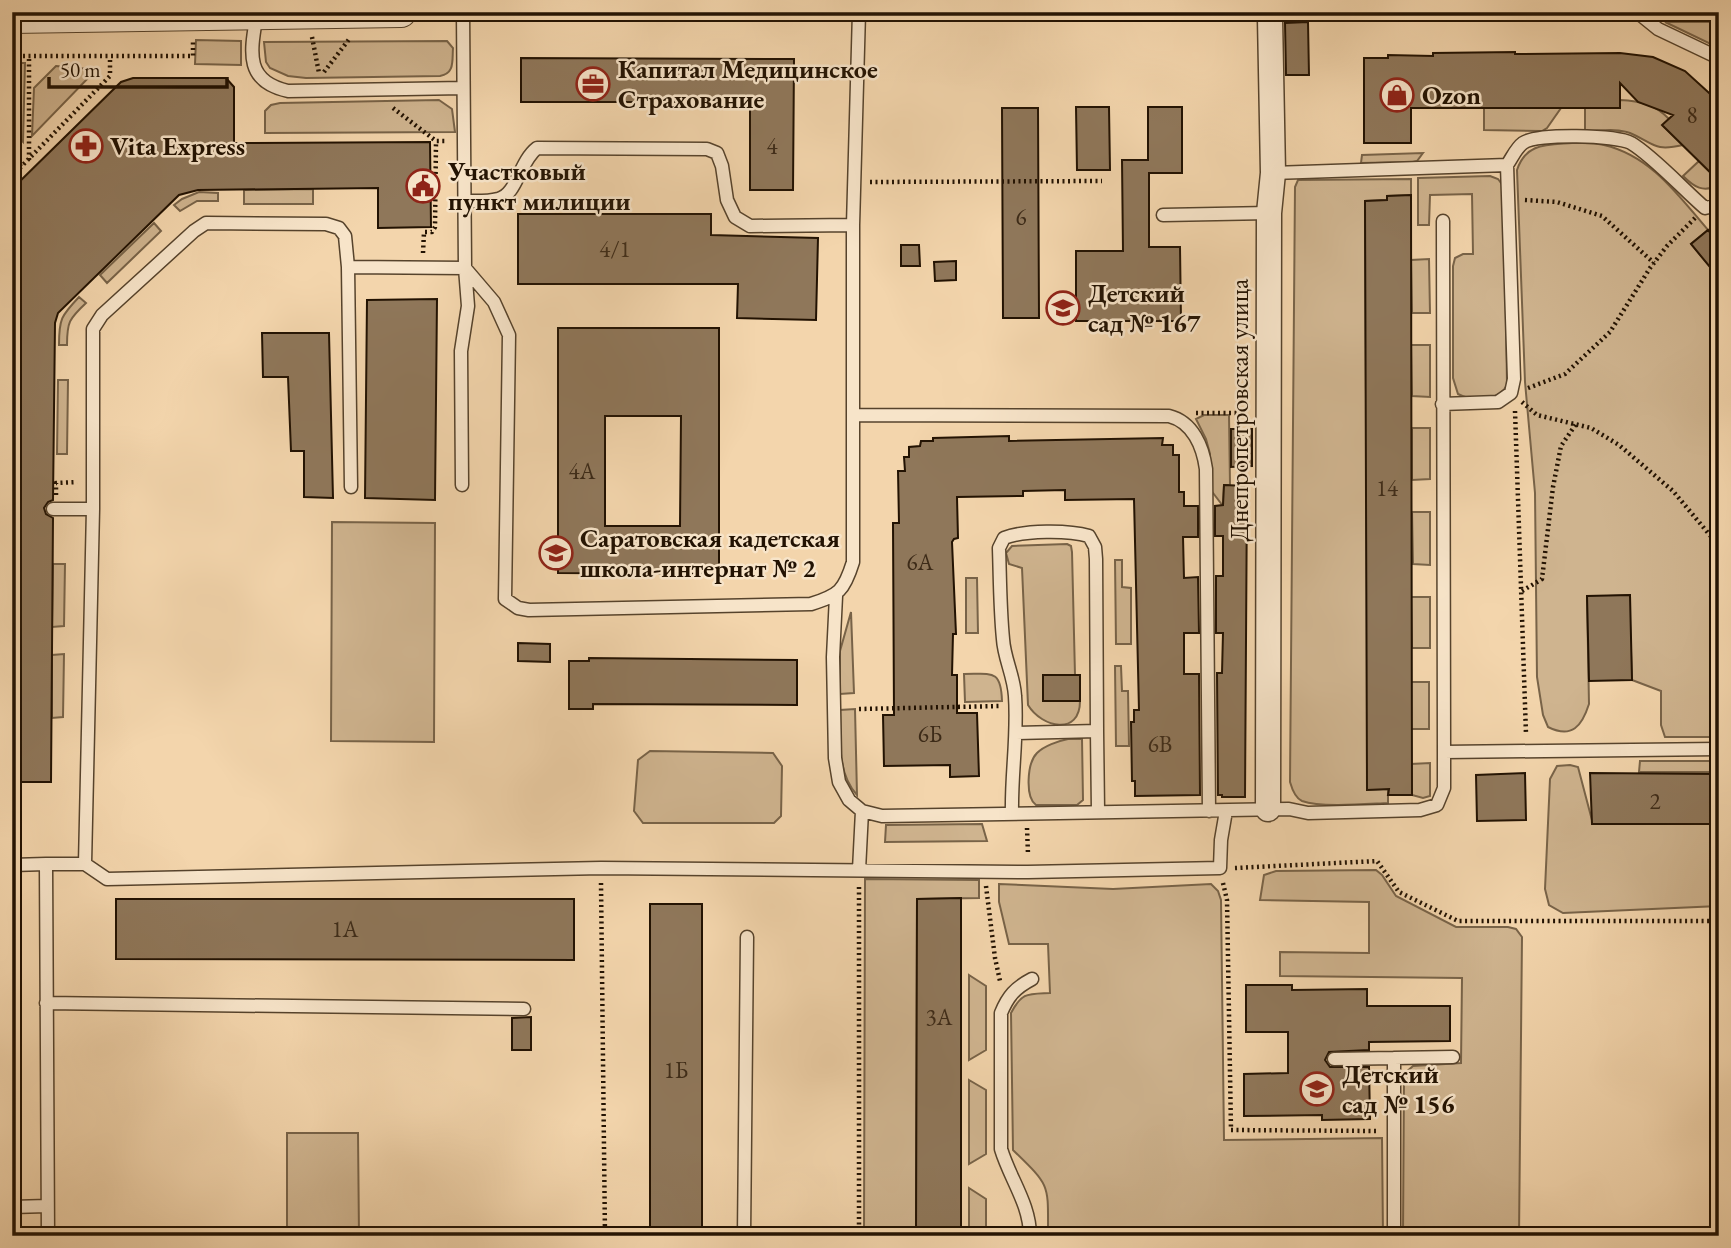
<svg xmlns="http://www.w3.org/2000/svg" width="1731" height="1248" font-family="'EB Garamond',serif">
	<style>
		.green { fill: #cfb48f; stroke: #786348; stroke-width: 2 }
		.building { fill: #8f775a; stroke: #221202; stroke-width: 2; fill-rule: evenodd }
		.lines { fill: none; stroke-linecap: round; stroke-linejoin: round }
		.service-casing { stroke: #56432c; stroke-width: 15 }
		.minor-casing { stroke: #56432c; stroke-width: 27 }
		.tertiary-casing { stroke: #56432c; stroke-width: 32 }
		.path { stroke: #221202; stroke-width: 4.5; stroke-dasharray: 2 3.5; stroke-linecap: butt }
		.service { stroke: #f7e4c9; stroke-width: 12 }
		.minor { stroke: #f7e4c9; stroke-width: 24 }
		.tertiary { stroke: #f7e4c9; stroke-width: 30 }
		.labels { text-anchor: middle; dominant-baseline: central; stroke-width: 5; stroke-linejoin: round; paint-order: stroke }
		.number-label { font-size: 23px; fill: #3d2b18 }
		.poi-label { font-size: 26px; font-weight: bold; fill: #221202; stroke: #f7e4c9; text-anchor: start }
		.street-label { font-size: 26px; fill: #221202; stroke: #f7e4c9 }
	</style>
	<rect width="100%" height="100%" fill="#f3d5ac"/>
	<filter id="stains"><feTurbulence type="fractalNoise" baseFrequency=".00286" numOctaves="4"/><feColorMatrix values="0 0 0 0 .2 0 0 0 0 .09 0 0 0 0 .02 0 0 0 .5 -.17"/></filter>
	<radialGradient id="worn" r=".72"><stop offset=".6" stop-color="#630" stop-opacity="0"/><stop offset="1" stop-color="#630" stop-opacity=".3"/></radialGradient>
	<!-- green -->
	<path class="green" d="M1665,22H1719V48Z
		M196,40L241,41V65L195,64Z
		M447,41L453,48C452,61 455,73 440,76L306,78L288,76L270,68L266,62L264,42Z
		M12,63H25L23,142L12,131Z
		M56,66L89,69L93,73L32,136L34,88Z
		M439,100L452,109L455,132L265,133V111L271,105L280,103Z
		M1620,100C1640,101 1655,104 1669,119L1663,126L1683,145C1653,152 1654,143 1630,133C1617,128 1599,131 1585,131V108H1619Z
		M1484,108H1561L1547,128L1542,131L1484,130Z
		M1572,143C1582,143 1594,142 1604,145C1651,156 1678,195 1708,230L1691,244L1712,269L1719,272V737H1665L1661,725V691L1632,680L1629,595L1587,597L1589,704C1582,726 1572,739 1548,727L1543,715L1537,677L1535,493L1525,382L1517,170C1526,143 1546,145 1572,143Z
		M1423,153L1417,161L1413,162L1361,163L1362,155Z
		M1699,161L1719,181V185C1703,193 1694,187 1683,176Z
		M1490,176L1498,179L1504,187L1507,385C1500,401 1473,402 1458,394L1453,378V266L1455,258L1463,254H1473L1472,194L1430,195L1429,225H1418V178Z
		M1411,179V195L1387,196V200L1365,201L1368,790L1388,789V803C1366,804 1322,808 1302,801C1295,798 1292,789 1290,782L1295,187L1298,180Z
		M313,189V204H244V190Z
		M199,192L218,193V201H197L180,211L174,205L182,199Z
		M154,223L161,231L107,283L100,275Z
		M1429,259L1430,313H1412L1411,260Z
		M79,297L86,303C69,319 67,322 67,345H59C59,319 61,316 79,297Z
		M1411,345H1430V397L1412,396Z
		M58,380H68L67,454H57Z
		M1204,415H1229L1230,485H1224L1223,506L1210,489V454L1206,439L1196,419Z
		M1412,428H1430V479L1412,480Z
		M1412,512H1430V565L1413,564Z
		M332,522L435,523L434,742L331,741Z
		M1067,544L1071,546L1072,552L1075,675H1043V701H1080C1080,736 1042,728 1028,705L1022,568L1009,564L1006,553L1012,546Z
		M1115,560H1122V587L1131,588V644H1116Z
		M53,564H65L64,626L52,627Z
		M966,578H977L978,633H966Z
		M1411,597H1430V648H1412Z
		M851,612L854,693L840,694V651Z
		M64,654L63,717L52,718V655Z
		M1115,666H1121L1122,691H1128L1129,746H1116Z
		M964,674C992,674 1001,669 1002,701L965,702Z
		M1411,682H1429V729H1411Z
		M855,709L857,795C836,772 841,739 840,710Z
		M1068,739H1082L1083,800L1077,805H1036C1025,797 1027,763 1037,753C1044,746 1058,741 1068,739Z
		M650,751L773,753L782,766L781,816L774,823H643L634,811L638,760Z
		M1640,761H1719V772H1639Z
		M1430,763V796L1423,798L1412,795L1411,764Z
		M1570,765L1578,767L1593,824H1719V906L1563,913L1549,905L1545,889L1550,779L1557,766Z
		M982,824L987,841L885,842L886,825Z
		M1376,870L1382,875L1396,896L1456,927H1508L1516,929L1522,937L1519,1236H1403L1404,1074L1413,1066L1461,1063L1462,978L1280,976V952L1369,953V902L1260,900L1264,875L1276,871Z
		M865,879L979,880V898L917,899L916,1236H864Z
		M999,884L1113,889L1211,884L1218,891L1221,900L1224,1140L1382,1138L1383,1236H1048C1048,1183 1051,1187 1013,1150L1011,1013C1022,992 1028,994 1050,993L1048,944H1009L999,902Z
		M969,975L986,986V1050L969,1060Z
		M969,1080L986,1090V1154L969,1164Z
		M287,1133H358L359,1236H287Z
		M969,1188L986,1199V1236H969Z"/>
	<!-- building -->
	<path class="building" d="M1308,22L1309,75H1286L1285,23Z
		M1515,52V54L1620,53L1653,57L1685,71L1719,102V181L1662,125L1673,115L1638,102L1620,83V108H1411V143H1364V58H1388V55L1433,56V53Z
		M521,58L794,59L793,190H750V102H521Z
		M133,78H226L234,87V143L430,142L431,227L378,228V188L198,190L179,195L58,313L55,323L53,500L48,502L44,508L46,514L53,518L51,782H12V189L121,82Z
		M1076,107H1109L1110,170H1077Z
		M1148,107H1182V173H1149V247H1180L1181,321H1076V251H1123L1122,160H1148Z
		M1002,108H1038L1039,318H1003Z
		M1411,195L1412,795H1388L1389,789L1367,790L1365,201L1387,200V196Z
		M518,214H711V235L818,238L816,320L737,318L738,284H518Z
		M1708,230L1719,243V278L1691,244Z
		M901,245H919L920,266H901Z
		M956,261V280L935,281L934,262Z
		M437,299L435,500L365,498L367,300Z
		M558,328H719V574L558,573ZM605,416H681L680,526H605Z
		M262,333H329L333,498L304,497V451H291L288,377H263Z
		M1231,429H1252V466L1231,467Z
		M1009,436V441L1163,438L1162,445H1173V455H1179V492H1184V506H1198V537H1183L1184,578L1198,577L1199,633H1184V674H1199L1200,795L1135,796V781H1132L1131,722H1134V710H1139L1134,499L1065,500V490L1023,491V496L957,497L958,538L954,539L952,542L956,634H953L952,675H957V713H977L979,776L950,777V765L884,766L883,715H894L893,523H899L898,471H905L904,457H909V447L920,446L921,441H933V438Z
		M1224,485L1247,486L1245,797H1222V795H1218L1217,673H1222L1223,633H1216V576H1223V536H1215V506L1223,505Z
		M1630,595L1632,680L1589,681L1587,596Z
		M518,643L550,644V662L518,661Z
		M589,658L797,660V705L593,704V709H569V661H589Z
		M1043,675H1080V701H1043Z
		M1525,773L1526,820L1477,821L1476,775Z
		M1590,773L1719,774V824H1592Z
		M961,898V1236H916L917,899Z
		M116,899H574V960L116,959Z
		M650,904H702V1236H650Z
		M1246,985H1292V990L1367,989V1006H1450V1041L1369,1042V1050L1329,1052L1325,1060L1330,1067H1369L1370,1119L1322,1120V1115L1244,1116V1074L1288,1073V1032H1246Z
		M531,1017V1050H512V1018Z"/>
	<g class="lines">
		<defs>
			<path id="service" d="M1637,12L1658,29L1719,58
				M257,13C251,50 243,81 288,91L463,88
				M1273,173L1507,165C1512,158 1516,148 1523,143C1537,133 1616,135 1631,143C1653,156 1684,190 1705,208L1714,206L1719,202
				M464,201C475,201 487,202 498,199C517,195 519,162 537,148L707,149L717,153L722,166L727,200L735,217L750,226L853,225
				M1163,215L1269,213
				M348,267L351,487
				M1442,404L1498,402L1511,393L1514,379L1507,165
				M853,415L1169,416C1193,422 1203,447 1206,469L1209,811
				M462,485L461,351L468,306L465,268L494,302L509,335L505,599L518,608L529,610L811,604C839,595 844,591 853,562V225L859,12
				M53,509H93
				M836,596L833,657L835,758L839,782L849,800L862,811L859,870
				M1097,731L1098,811
				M1444,752L1719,749
				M862,811L882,816L1289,809L1308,813L1420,810L1437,805L1444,788V752L1443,221
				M1012,814C1011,774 1018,736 1015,696C1014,676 1004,658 1003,639C1000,609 1000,578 999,548L1004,538C1025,530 1068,530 1089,536L1095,547L1096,559L1097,731L1017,733
				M85,864L107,879L601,868L1028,872L1220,868L1221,840L1226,811
				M12,865L46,864
				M46,1003L524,1009
				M1394,1058L1453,1057
				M1334,1059L1394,1058V1236
				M12,1207L47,1206
				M48,1236L46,864H85L93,509V329L102,315L194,231L206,223L326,224L339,228L345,236L348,267L465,268L463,12
				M744,1236L747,937
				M1030,1236C1030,1204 1010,1179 1001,1149V1013C1008,996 1015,988 1032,979"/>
			<path id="minor" d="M1266,12L1270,18L1273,173L1269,213L1268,809"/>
			<path id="tertiary" d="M12,18L401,12"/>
		</defs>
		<!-- service casing -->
		<use href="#service" class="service-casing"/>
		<!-- minor casing -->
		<use href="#minor" class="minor-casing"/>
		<!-- tertiary casing -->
		<use href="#tertiary" class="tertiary-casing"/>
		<!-- path -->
		<path class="path" d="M312,37L319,73
			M12,56H193V41
			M324,72L350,38
			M393,108L436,141H446
			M12,152L23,165
			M29,160V57
			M12,164L22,165
			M12,176L110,76V57
			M870,182L1102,181
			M1525,200L1557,202L1602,216L1654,263
			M423,253L424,232H432L435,227L436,141
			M1528,388L1565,374L1610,332L1650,268L1667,246L1695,218
			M1522,402L1537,415L1591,428L1619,445L1673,491L1719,546
			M1515,411L1526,734
			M1196,413H1247
			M56,495V483L77,482
			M1522,591L1542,579L1553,487L1561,446L1576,424
			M859,709L1001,706
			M1027,828L1028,854
			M1235,868L1377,861L1399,892L1458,921H1719
			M601,883L605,1236
			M1223,883L1227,900L1231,1130L1377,1131
			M986,886L995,958L1000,981
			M859,887V1236"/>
		<!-- service -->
		<use href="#service" class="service"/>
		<!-- minor -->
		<use href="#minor" class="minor"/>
		<!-- tertiary -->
		<use href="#tertiary" class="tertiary"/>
	</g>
	<!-- icons -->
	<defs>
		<symbol id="office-ring" viewBox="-11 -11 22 22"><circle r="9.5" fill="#f7e4c9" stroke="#8f2418" stroke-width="1.5"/><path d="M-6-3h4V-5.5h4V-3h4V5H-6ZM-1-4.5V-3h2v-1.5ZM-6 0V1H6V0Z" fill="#8f2418"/></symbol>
		<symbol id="shop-ring" viewBox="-11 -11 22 22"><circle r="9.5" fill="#f7e4c9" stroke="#8f2418" stroke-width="1.5"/><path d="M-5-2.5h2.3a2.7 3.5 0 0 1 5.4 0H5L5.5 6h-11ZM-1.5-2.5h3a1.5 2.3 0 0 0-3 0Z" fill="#8f2418"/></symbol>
		<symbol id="pharmacy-ring" viewBox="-11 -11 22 22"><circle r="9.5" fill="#f7e4c9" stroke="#8f2418" stroke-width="1.5"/><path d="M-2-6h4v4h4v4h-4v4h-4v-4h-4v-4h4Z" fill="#8f2418"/></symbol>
		<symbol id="civic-ring" viewBox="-11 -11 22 22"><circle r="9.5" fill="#f7e4c9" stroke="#8f2418" stroke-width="1.5"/><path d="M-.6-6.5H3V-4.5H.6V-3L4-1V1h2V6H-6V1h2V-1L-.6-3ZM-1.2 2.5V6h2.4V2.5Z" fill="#8f2418"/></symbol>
		<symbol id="school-ring" viewBox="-11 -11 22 22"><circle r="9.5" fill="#f7e4c9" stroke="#8f2418" stroke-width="1.5"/><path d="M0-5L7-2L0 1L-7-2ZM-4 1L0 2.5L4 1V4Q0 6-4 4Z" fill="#8f2418"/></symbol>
	</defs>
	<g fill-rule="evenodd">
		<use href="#office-ring" x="574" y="65" width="38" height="38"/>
		<use href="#shop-ring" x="1378" y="76" width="38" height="38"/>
		<use href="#pharmacy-ring" x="67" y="127" width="38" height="38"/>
		<use href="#civic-ring" x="404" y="167" width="38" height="38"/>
		<use href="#school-ring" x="1044" y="289" width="38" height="38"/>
		<use href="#school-ring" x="537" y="534" width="38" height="38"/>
		<use href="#school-ring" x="1298" y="1070" width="38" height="38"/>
	</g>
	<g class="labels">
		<!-- number labels -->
		<g class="number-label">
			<text x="1692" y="115">8</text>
			<text x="772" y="146">4</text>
			<text x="1021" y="217">6</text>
			<text x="615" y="249">4/1</text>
			<text x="582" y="471">4А</text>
			<text x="1387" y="488">14</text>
			<text x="920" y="562">6А</text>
			<text x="930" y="734">6Б</text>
			<text x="1160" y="744">6В</text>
			<text x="1655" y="801">2</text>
			<text x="345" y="929">1А</text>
			<text x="939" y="1017">3А</text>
			<text x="676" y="1070">1Б</text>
		</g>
		<!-- poi labels -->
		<g class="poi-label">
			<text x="618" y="69">Капитал Медицинское<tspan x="618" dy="30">Страхование</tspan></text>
			<text x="1422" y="95">Ozon</text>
			<text x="110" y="146">Vita Express</text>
			<text x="448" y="171">Участковый<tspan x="448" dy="30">пункт милиции</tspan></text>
			<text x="1088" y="293">Детский<tspan x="1088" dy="30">сад № 167</tspan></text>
			<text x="580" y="538">Саратовская кадетская<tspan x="580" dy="30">школа-интернат № 2</tspan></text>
			<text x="1342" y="1074">Детский<tspan x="1342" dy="30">сад № 156</tspan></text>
		</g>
		<!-- street labels -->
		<g class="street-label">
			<text transform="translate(1239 410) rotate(-90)">Днепропетровская улица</text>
		</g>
	</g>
	<!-- margin -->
	<rect width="1731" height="1248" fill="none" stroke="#f3d5ac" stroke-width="42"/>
	<rect x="14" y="14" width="1703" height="1220" fill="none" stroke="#221202" stroke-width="3.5"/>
	<rect x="21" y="21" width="1689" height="1206" fill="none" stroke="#221202" stroke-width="2"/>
	<!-- scale -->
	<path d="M49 77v10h178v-10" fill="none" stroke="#221202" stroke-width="3.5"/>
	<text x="60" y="77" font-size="21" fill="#221202" stroke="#f7e4c9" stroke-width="5" paint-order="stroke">50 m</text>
	<rect width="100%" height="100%" filter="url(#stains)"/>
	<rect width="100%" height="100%" fill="url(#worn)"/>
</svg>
